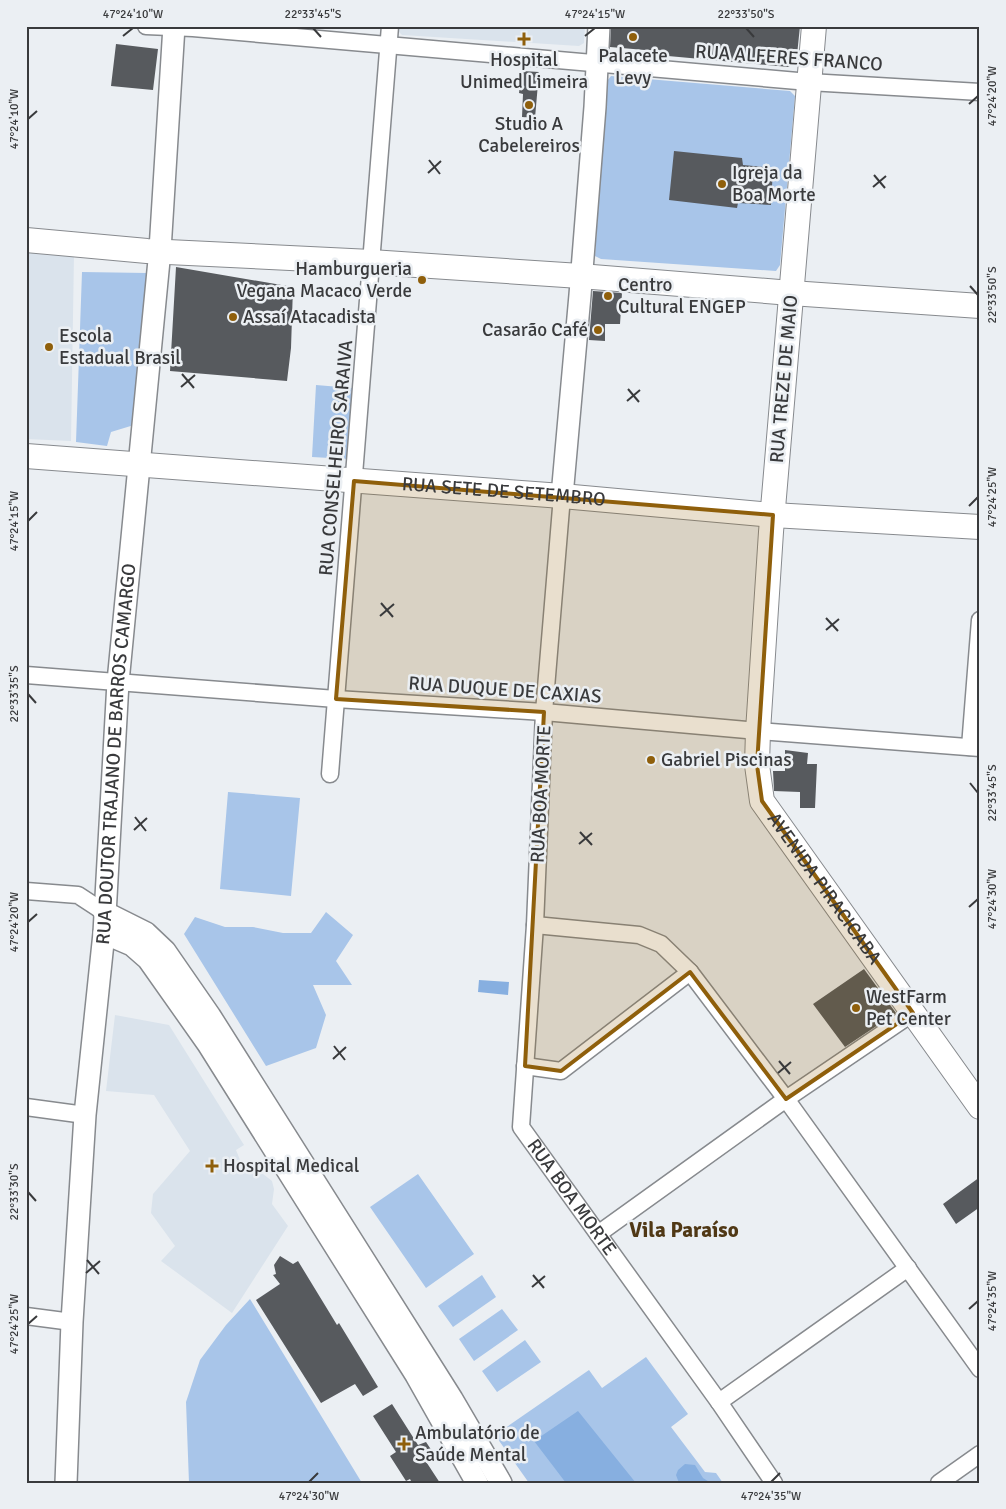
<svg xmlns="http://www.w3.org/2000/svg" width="1006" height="1509" font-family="Signika,sans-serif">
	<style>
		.built { fill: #dae3ec }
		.green { fill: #a8c5e9 }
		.water { fill: #87afe0 }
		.building { fill: #575a5e }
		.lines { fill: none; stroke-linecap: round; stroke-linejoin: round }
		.minor-casing { stroke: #878a8e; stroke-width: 19 }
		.tertiary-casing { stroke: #878a8e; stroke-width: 24 }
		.secondary-casing { stroke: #878a8e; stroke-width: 26 }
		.minor { stroke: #fff; stroke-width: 16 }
		.tertiary { stroke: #fff; stroke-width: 21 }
		.secondary { stroke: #fff; stroke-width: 24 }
		.marked { fill: #8f5f0b; fill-opacity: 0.2; stroke: #8f5f0b; stroke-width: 4; stroke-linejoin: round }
		.ticks { fill: none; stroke: #393a3c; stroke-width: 2 }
		.poi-dot { fill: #8f5f0b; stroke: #ebeff3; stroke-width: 2 }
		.labels { text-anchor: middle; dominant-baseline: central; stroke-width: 5; stroke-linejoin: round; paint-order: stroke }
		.poi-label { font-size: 19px; fill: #393a3c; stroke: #ebeff3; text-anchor: start }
		.street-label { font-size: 19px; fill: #393a3c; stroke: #ebeff3 }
		.quarter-label { font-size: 21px; font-weight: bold; fill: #503815; stroke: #ebeff3 }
		.neatline { fill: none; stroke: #393a3c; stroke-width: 2 }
		.ticks-label { font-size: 12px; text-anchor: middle; fill: #393a3c }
	</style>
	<rect width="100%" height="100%" fill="#ebeff3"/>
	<!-- built -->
	<path class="built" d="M397,26H585L584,43L579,46L402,35L397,30Z
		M26,251L74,254L71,441L26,439Z
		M115,1015L169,1025L244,1145L236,1150L240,1160L253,1173L263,1174L272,1181L274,1189L272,1204L288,1226L232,1313L161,1261L175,1246L151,1213L153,1194L190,1151L154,1095L106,1091Z"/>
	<!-- green -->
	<path class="green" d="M611,76L790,91L795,96L780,265L776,271L601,259L595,256L607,81Z
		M82,272L147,273L134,425L111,432L107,446L76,442Z
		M316,385L352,388L348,459L312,457Z
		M228,792L300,798L291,896L220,889Z
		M326,912L353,935L336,961L352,985H313L326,1015L316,1048L266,1066L184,934L195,917L225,927H253L283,933H311Z
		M418,1174L474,1254L426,1288L370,1207Z
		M482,1275L496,1297L453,1327L438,1306Z
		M250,1299L362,1483H189L186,1402L200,1360L226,1325Z
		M502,1309L518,1330L474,1361L459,1339Z
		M525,1340L541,1362L497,1392L482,1371Z
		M646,1357L688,1414L671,1427L705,1472L716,1473L723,1483H529L495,1435L589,1370L602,1388Z"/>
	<!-- water -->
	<path class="water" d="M479,980L509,982L508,995L478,992Z
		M578,1411L636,1483H566L534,1441Z
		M685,1464L695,1465L703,1478L711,1483H679L676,1475L678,1470Z"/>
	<!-- building -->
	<path class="building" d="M611,26H800L797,55L789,67L668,56V52L610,47Z
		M116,44L158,49L153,90L111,86Z
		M522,71L539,72L535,118L522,117L523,94L519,93Z
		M674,151L742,158L743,165L773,168L771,205L738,203L737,208L669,200Z
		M176,267L293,287L291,348L287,381L170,371Z
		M593,291L622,293L620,324H605V341L589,340Z
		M785,750L808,753L807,764H817L815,808H800V792L774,791L773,771H785Z
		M864,969L896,1013L845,1047L813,1004Z
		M980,1177V1207L956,1224L943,1204Z
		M280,1256L293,1264L298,1261L337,1325L339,1323L378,1387L363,1396L355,1384L321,1403L256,1300L280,1284L273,1275L276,1274L274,1265Z
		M392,1404L418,1445L426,1442L432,1451L423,1457L440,1483H412L410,1479L406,1481L390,1456L396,1452L373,1416Z"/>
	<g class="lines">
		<defs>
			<g id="minor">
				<path d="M146,26L193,28L809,82L980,92"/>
				<path id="s1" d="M562,496L544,712L535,925L521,1127L719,1402L774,1483"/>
				<path d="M26,675L336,699L544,712L758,731L980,748"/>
				<path d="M970,747L980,620"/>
				<path d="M330,774L390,26"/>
				<path d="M26,891L78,895L104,912"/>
				<path d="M535,925L639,935L661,944L690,972L786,1099L980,1369"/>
				<path d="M525,1066L561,1071L690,972"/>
				<path d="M26,1107L85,1115"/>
				<path d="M598,1234L786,1099L913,1013"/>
				<path d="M26,1316L72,1322"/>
				<path d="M719,1402L908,1268"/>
				<path d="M939,1483L980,1454"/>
			</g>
			<g id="tertiary">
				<path d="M562,496L580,295L595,107L599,26"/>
				<path d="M104,912L146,933L165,951L210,1016L452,1399L501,1483"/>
				<path d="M104,933L132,945L148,959L208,1044L416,1375L477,1483"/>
				<path id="s2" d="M66,1483L72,1322L85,1115L104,933L118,682L160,250L174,26"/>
			</g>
			<g id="secondary">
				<path id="s3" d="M814,26L771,532L758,731L757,765L762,801L980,1107"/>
				<path d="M26,240L147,251L371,262L580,276L791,293L980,306"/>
				<path id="s4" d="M26,456L562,496L773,515L980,527"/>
			</g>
		</defs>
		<!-- minor casing -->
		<use href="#minor" class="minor-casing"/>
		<!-- tertiary casing -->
		<use href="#tertiary" class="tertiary-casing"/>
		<!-- secondary casing -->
		<use href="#secondary" class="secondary-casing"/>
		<!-- minor -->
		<use href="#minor" class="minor"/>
		<!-- tertiary -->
		<use href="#tertiary" class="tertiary"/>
		<!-- secondary -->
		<use href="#secondary" class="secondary"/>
	</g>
	<!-- marked area -->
	<path class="marked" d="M354,481L773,515L757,765L762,801L913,1013L786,1099L690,972L561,1071L525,1066L544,712L336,699Z"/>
	<!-- ticks -->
	<path class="ticks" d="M313,28L321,37M746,28L754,37M123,36L133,28M585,36L595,28M969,104L978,96M28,119L37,111M429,160L440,174M428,173L441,161M874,175L885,188M873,187L886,176M970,286L978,295M182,374L194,388M181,387L195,375M628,389L639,402M627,401L640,390M969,506L978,497M28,521L37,512M381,603L393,617M380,616L394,604M826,618L838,631M826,630L839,619M28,694L36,703M970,783L978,793M135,817L146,831M134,830L147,818M580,832L592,845M579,844L592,833M969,907L978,899M28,922L37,914M334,1046L345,1060M333,1059L346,1047M779,1061L790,1074M778,1073L791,1062M28,1192L36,1201M87,1260L99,1274M86,1273L100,1261M533,1275L544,1288M532,1287L545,1276M969,1309L978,1301M28,1324L37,1316M309,1482L318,1473M771,1482L780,1473"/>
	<!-- markers -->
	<g class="poi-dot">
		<circle cx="633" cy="37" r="5"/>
		<path d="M521.5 31.5h5v5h5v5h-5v5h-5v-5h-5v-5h5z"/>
		<circle cx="529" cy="105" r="5"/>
		<circle cx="722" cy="184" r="5"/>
		<circle cx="422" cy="280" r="5"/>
		<circle cx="608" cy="296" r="5"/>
		<circle cx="233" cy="317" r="5"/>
		<circle cx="598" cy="330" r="5"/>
		<circle cx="49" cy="347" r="5"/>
		<circle cx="651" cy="760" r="5"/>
		<circle cx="856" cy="1008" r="5"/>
		<path d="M209.5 1158.5h5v5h5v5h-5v5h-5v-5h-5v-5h5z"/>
		<path d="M401.5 1436.5h5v5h5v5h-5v5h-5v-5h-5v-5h5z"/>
	</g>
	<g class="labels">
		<!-- poi labels -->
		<g class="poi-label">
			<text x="633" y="56" text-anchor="middle">Palacete<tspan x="633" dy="22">Levy</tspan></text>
			<text x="524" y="60" text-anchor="middle">Hospital<tspan x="524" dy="22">Unimed Limeira</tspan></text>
			<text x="529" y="124" text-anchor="middle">Studio A<tspan x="529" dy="22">Cabelereiros</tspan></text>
			<text x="732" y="173">Igreja da<tspan x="732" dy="22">Boa Morte</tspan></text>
			<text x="412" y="269" text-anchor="end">Hamburgueria<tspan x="412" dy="22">Vegana Macaco Verde</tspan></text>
			<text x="618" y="285">Centro<tspan x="618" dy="22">Cultural ENGEP</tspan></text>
			<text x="243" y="317">Assaí Atacadista</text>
			<text x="588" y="330" text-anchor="end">Casarão Café</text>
			<text x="59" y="336">Escola<tspan x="59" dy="22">Estadual Brasil</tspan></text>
			<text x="661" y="760">Gabriel Piscinas</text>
			<text x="866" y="997">WestFarm<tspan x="866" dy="22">Pet Center</tspan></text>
			<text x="223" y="1166">Hospital Medical</text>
			<text x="415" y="1433">Ambulatório de<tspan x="415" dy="22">Saúde Mental</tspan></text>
		</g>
		<!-- street labels -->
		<g class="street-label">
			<text transform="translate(789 58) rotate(4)">RUA ALFERES FRANCO</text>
			<text transform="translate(784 379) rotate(-85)">RUA TREZE DE MAIO</text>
			<text transform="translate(336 458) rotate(-85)">RUA CONSELHEIRO SARAIVA</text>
			<text stroke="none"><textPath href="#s4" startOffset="479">RUA SETE DE SETEMBRO</textPath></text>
			<text transform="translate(505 690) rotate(4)">RUA DUQUE DE CAXIAS</text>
			<text stroke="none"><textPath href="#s2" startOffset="731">RUA DOUTOR TRAJANO DE BARROS CAMARGO</textPath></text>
			<text transform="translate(541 794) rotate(-87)">RUA BOA MORTE</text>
			<text stroke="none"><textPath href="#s3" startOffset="885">AVENIDA PIRACICABA</textPath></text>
			<text stroke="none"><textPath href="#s1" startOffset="719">RUA BOA MORTE</textPath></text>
		</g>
		<!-- quarter labels -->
		<g class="quarter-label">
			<text x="684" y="1230">Vila Paraíso</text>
		</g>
	</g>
	<!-- border -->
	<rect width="1006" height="1509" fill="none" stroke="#ebeff3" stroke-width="55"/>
	<rect x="28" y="28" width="950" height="1454" class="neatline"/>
	<g class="ticks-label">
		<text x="133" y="18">47°24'10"W</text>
		<text x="313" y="18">22°33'45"S</text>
		<text x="595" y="18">47°24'15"W</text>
		<text x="746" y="18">22°33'50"S</text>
		<text transform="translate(992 96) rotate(-90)" y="4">47°24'20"W</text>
		<text transform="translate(14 119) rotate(-90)" y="4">47°24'10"W</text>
		<text transform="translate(992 295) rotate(-90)" y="4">22°33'50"S</text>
		<text transform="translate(992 497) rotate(-90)" y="4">47°24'25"W</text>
		<text transform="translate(14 521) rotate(-90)" y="4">47°24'15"W</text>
		<text transform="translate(14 694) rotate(-90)" y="4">22°33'35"S</text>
		<text transform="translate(992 793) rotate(-90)" y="4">22°33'45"S</text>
		<text transform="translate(992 899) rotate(-90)" y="4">47°24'30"W</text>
		<text transform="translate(14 922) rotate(-90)" y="4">47°24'20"W</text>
		<text transform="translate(14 1192) rotate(-90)" y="4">22°33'30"S</text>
		<text transform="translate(992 1301) rotate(-90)" y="4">47°24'35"W</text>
		<text transform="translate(14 1324) rotate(-90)" y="4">47°24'25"W</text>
		<text x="309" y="1500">47°24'30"W</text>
		<text x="771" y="1500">47°24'35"W</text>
	</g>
</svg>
